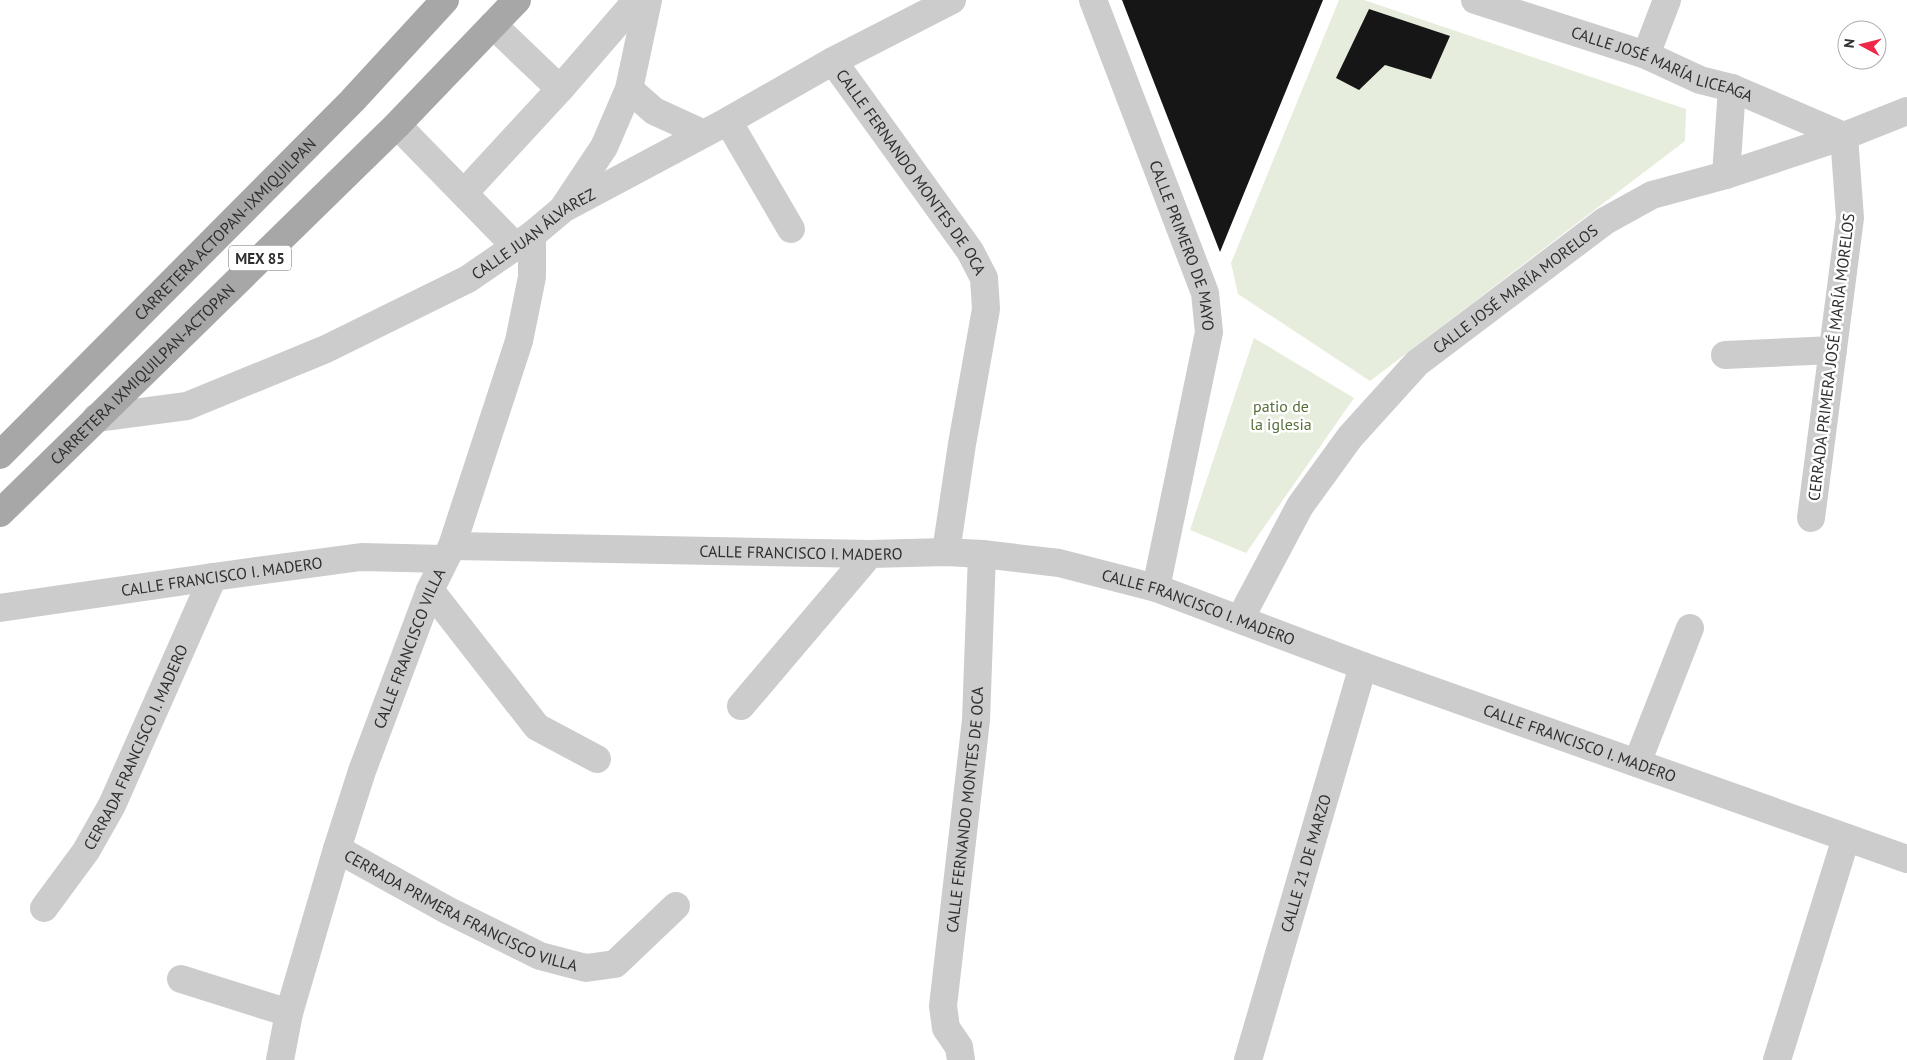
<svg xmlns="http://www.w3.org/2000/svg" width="1907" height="1060" font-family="'PT Sans',sans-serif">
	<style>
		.green { fill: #e7eddc }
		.building { fill: #161616 }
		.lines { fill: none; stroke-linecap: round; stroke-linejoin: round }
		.minor { stroke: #ccc; stroke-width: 28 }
		.major { stroke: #a7a7a7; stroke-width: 28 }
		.labels { text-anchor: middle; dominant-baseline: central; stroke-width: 5; stroke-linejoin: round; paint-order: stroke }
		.shield { fill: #fff; stroke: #6d6d6d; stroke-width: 1 }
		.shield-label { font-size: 15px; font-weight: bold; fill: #2f2f2f }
		.street-label { font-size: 16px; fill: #2f2f2f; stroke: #fff }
		.park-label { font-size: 16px; fill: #576e3a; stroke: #fff }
	</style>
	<rect width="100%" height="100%" fill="#fff"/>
	<!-- green -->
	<path class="green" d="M1339,0H1364L1686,109L1685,141L1370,381L1238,294L1231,263Z
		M1254,338L1354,398L1246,553L1190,530Z"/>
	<!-- building -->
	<path class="building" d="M1122,0H1323L1220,252Z
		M1369,9L1450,36L1431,79L1385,65L1359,90L1336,78Z"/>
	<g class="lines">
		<!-- minor -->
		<g class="minor">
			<path id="s1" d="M1093,0L1205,293L1209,332L1156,588"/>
			<path id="s2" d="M1475,0L1646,55L1700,80L1732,88L1844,136L1850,218L1811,518"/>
			<path d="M493,25L560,89L637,0"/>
			<path d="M1646,55L1667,0"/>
			<path id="s3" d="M833,61L970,251L984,278L986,309L962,444L946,552"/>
			<path d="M629,89L654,111L702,133"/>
			<path d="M728,121L791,229"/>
			<path d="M397,125L516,247"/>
			<path d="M1726,175L1732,88"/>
			<path d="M464,193L560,89"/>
			<path d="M564,207L604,147L629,89L648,0"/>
			<path d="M1725,355L1833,350"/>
			<path id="s4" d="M96,418L187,406L326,349L468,279L532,235L563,209L728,121L833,61L952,0"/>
			<path id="s5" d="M452,546L870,554L946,552L982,554L1059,563L1156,588L1363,666L1907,859"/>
			<path d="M430,590L537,727L597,759"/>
			<path id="s6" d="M0,608L213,577L361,557L444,559"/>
			<path id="s7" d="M1240,619L1300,506L1350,437L1417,363L1605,221L1652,195L1726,175L1844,136L1907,111"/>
			<path d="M741,706L870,554"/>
			<path d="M1637,763L1690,628"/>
			<path id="s8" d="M337,849L447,910L540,956L586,968L615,964L676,906"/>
			<path id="s9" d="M44,908L86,851L112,805L213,577"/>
			<path d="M181,979L289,1013"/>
			<path id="s10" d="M280,1060L289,1013L337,849L362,771L430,590L452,546L519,341L532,277V235"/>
			<path id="s11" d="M961,1060L959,1047L946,1028L943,1006L976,720L982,554"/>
			<path id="s12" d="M1248,1060L1363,666"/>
			<path d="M1777,1060L1846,838"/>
		</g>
		<!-- major -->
		<g class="major">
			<path id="s13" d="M0,455L352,101L445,0"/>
			<path id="s14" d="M0,513L397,125L517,0"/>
		</g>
	</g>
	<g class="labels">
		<!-- shield labels -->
		<rect class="shield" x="229" y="245.5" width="62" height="25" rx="4"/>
		<g class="shield-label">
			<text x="260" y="258">MEX 85</text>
		</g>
		<!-- street labels -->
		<g class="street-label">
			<text stroke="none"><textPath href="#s2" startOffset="198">CALLE JOSÉ MARÍA LICEAGA</textPath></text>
			<text stroke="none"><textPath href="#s3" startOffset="136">CALLE FERNANDO MONTES DE OCA</textPath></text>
			<text stroke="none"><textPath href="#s13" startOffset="319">CARRETERA ACTOPAN-IXMIQUILPAN</textPath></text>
			<text stroke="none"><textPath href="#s4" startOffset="480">CALLE JUAN ÁLVAREZ</textPath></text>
			<text stroke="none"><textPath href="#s1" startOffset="262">CALLE PRIMERO DE MAYO</textPath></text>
			<text stroke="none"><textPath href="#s7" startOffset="436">CALLE JOSÉ MARÍA MORELOS</textPath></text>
			<text transform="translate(1831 357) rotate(-83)">CERRADA PRIMERA JOSÉ MARÍA MORELOS</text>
			<text stroke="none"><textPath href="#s14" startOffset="199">CARRETERA IXMIQUILPAN-ACTOPAN</textPath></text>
			<text stroke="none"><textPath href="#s5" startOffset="349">CALLE FRANCISCO I. MADERO</textPath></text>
			<text stroke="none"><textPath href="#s6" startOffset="224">CALLE FRANCISCO I. MADERO</textPath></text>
			<text stroke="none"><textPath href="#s5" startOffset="754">CALLE FRANCISCO I. MADERO</textPath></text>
			<text stroke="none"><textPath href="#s10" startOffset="432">CALLE FRANCISCO VILLA</textPath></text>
			<text stroke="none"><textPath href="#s5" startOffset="1159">CALLE FRANCISCO I. MADERO</textPath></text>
			<text stroke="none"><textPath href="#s9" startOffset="186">CERRADA FRANCISCO I. MADERO</textPath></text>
			<text stroke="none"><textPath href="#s11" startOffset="256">CALLE FERNANDO MONTES DE OCA</textPath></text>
			<text stroke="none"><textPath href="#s12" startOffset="205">CALLE 21 DE MARZO</textPath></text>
			<text stroke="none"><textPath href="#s8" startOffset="139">CERRADA PRIMERA FRANCISCO VILLA</textPath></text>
		</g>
		<!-- park labels -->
		<g class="park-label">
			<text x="1281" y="406">patio de<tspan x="1281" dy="18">la iglesia</tspan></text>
		</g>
	</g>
	<!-- north arrow -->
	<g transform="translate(1862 45) rotate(277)"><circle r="24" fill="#ffffff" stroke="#acacac"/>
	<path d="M0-4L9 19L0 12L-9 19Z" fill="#ef2849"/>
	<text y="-8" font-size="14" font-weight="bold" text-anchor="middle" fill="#2f2f2f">N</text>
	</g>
</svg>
